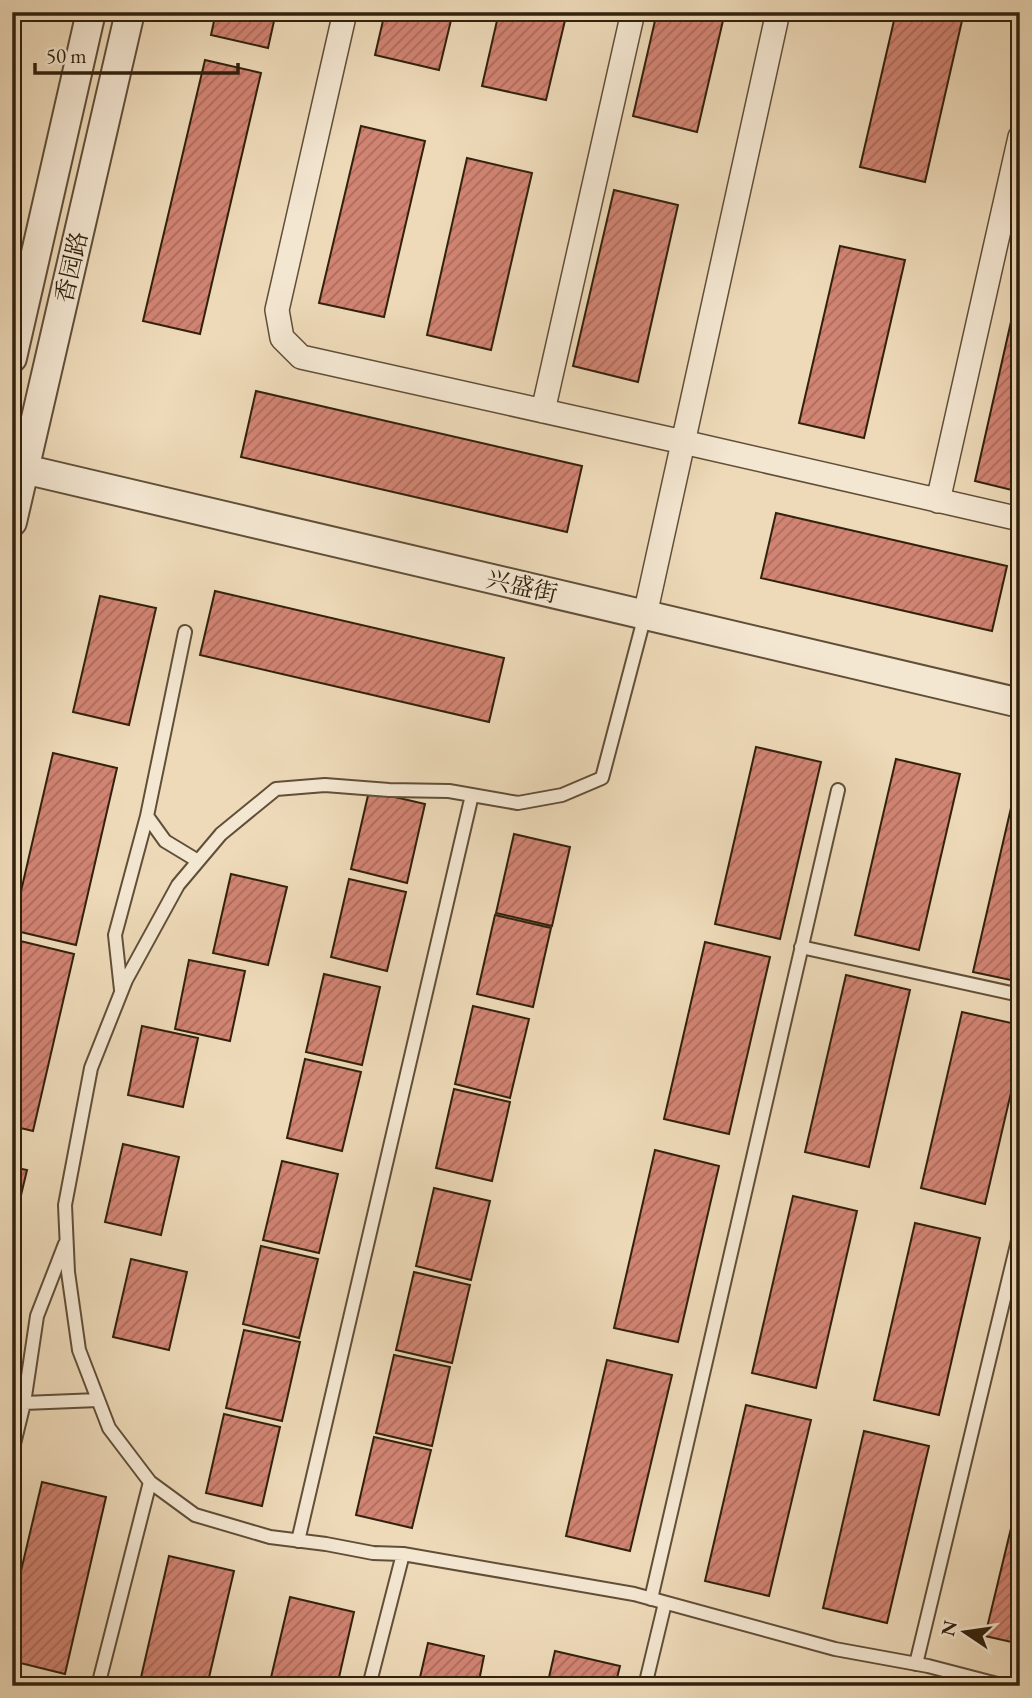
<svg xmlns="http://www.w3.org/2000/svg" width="1032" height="1698" font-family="'EB Garamond','Noto Serif SC',serif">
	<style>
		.building { fill: url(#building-hatch); stroke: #31210d; stroke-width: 2 }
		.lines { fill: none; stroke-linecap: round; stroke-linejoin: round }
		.service-casing { stroke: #604f38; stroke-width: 16 }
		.minor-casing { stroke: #604f38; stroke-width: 26 }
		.tertiary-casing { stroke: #604f38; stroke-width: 32 }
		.service { stroke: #f4e7d2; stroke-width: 12 }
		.minor { stroke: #f4e7d2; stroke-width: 23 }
		.tertiary { stroke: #f4e7d2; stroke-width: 28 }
		.labels { text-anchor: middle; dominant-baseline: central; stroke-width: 5; stroke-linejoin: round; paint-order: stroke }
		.street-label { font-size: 24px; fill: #31210d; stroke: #f4e7d2 }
	</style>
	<defs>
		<pattern id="building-hatch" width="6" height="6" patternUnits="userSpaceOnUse" patternTransform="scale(1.75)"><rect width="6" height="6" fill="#d28473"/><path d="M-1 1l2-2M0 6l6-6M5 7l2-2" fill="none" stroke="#ab6c5d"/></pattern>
	</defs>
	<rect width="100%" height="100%" fill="#eedab9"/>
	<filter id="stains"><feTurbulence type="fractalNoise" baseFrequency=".00286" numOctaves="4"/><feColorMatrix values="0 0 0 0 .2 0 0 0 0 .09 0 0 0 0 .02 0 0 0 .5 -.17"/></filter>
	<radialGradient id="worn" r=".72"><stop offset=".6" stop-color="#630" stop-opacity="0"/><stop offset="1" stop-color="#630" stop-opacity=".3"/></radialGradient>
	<!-- building -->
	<path class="building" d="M216,12H276L268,48L211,35Z
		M385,12H453L439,70L375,55Z
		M499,12H567L546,100L482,86Z
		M657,12H725L697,132L633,116Z
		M896,12H964L925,182L860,167Z
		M205,60L261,73L200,334L143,321Z
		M361,126L425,141L384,317L319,303Z
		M467,158L532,173L491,350L427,335Z
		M614,190L678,205L638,382L573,366Z
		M840,246L905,260L864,438L799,423Z
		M1015,304L1020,305V492L975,481Z
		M256,391L582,466L567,532L241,457Z
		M776,513L1007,566L992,631L761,578Z
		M215,591L504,658L489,722L200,655Z
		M100,596L156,608L129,725L73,712Z
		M756,747L821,762L780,939L715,924Z
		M53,753L117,768L76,945L12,930Z
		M896,759L960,774L919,950L855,935Z
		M369,791L425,804L407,883L351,869Z
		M1014,795L1020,796V982L973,972Z
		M514,834L570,847L552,926L496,913Z
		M231,874L287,887L268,965L213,953Z
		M349,879L406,892L387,971L331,957Z
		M495,915L551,928L533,1007L477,994Z
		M12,939L74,954L33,1131L12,1126Z
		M705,942L770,957L729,1134L664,1119Z
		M189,960L245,971L230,1041L175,1029Z
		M324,974L380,987L362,1065L306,1052Z
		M846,975L910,990L869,1167L805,1152Z
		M473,1006L529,1019L510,1098L455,1084Z
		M962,1012L1020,1025V1054L985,1204L921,1188Z
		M142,1026L198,1038L183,1107L128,1095Z
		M305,1059L361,1072L342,1151L287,1138Z
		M454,1089L510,1102L492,1181L436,1168Z
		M123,1144L179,1157L161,1235L105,1222Z
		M655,1150L719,1166L678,1342L614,1328Z
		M282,1161L338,1174L319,1253L263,1240Z
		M12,1167L27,1170L12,1233Z
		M434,1188L490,1201L471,1280L416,1266Z
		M793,1196L857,1211L816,1388L752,1373Z
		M915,1223L980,1238L939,1415L874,1400Z
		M261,1246L318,1259L299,1338L243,1324Z
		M131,1259L187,1272L169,1350L113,1337Z
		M414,1272L470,1285L452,1363L396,1350Z
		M244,1330L300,1342L282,1421L226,1408Z
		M394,1355L450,1367L432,1446L376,1433Z
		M607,1360L672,1375L630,1551L566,1536Z
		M746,1405L811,1420L769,1596L705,1581Z
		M224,1414L280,1427L262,1506L206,1493Z
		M864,1431L929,1446L887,1623L823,1608Z
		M374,1437L431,1450L412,1528L356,1515Z
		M42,1482L106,1497L65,1674L12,1661V1609Z
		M1020,1491V1644L985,1636Z
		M169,1556L234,1571L207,1686H139Z
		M290,1597L354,1612L337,1686H269Z
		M428,1643L484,1656L478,1686H418Z
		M555,1651L620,1666L615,1686H547Z"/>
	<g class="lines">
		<defs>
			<path id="service" d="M645,615L602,778L562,795L518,803L449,791L389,790L325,785L276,789L221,834L178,885L126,980L91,1068L65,1205L68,1272L79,1350L109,1428L150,1482L195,1515L270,1537L326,1544L373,1553L403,1554L634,1594L835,1649L928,1666L1005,1686
				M185,632L147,816L165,841L198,861
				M801,947L1020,995
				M121,990L115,935L147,816
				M24,1403L37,1316L65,1244
				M12,1452L24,1403L98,1400
				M298,1541L472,795
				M651,1599L838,790
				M916,1664L1020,1232
				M98,1686L150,1482
				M369,1686L403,1554
				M645,1686L665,1603"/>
			<path id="minor" d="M345,12L277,310L282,338L301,357L683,442L1020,519
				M543,411L633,12
				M938,501L1020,137
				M645,615L778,12"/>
			<path id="tertiary" d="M12,358L91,12
				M24,469L1020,703
				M12,522L130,12"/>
		</defs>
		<!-- service casing -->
		<use href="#service" class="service-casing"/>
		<!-- minor casing -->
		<use href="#minor" class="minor-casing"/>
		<!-- tertiary casing -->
		<use href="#tertiary" class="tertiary-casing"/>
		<!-- service -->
		<use href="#service" class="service"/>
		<!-- minor -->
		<use href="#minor" class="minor"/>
		<!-- tertiary -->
		<use href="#tertiary" class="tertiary"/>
	</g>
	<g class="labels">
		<!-- street labels -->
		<g class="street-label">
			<text transform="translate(71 267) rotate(-77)">香园路</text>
			<text transform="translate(522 586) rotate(13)">兴盛街</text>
		</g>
	</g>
	<!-- margin -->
	<rect width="1032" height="1698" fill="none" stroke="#eedab9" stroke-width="42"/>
	<rect x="14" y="14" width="1004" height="1670" fill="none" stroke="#31210d" stroke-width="3.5"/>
	<rect x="21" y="21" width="990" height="1656" fill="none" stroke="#31210d" stroke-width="2"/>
	<!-- north arrow -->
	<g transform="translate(965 1632) rotate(283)" stroke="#f4e7d2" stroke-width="5" paint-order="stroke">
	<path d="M0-5L12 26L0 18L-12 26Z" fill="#31210d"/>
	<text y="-10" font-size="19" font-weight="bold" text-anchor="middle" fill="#31210d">N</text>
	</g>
	<!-- scale -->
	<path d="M35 63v10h203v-10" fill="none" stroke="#31210d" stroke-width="3.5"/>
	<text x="46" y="63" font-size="21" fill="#31210d" stroke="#f4e7d2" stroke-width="5" paint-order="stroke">50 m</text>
	<rect width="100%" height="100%" filter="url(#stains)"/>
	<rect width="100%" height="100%" fill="url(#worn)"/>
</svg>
